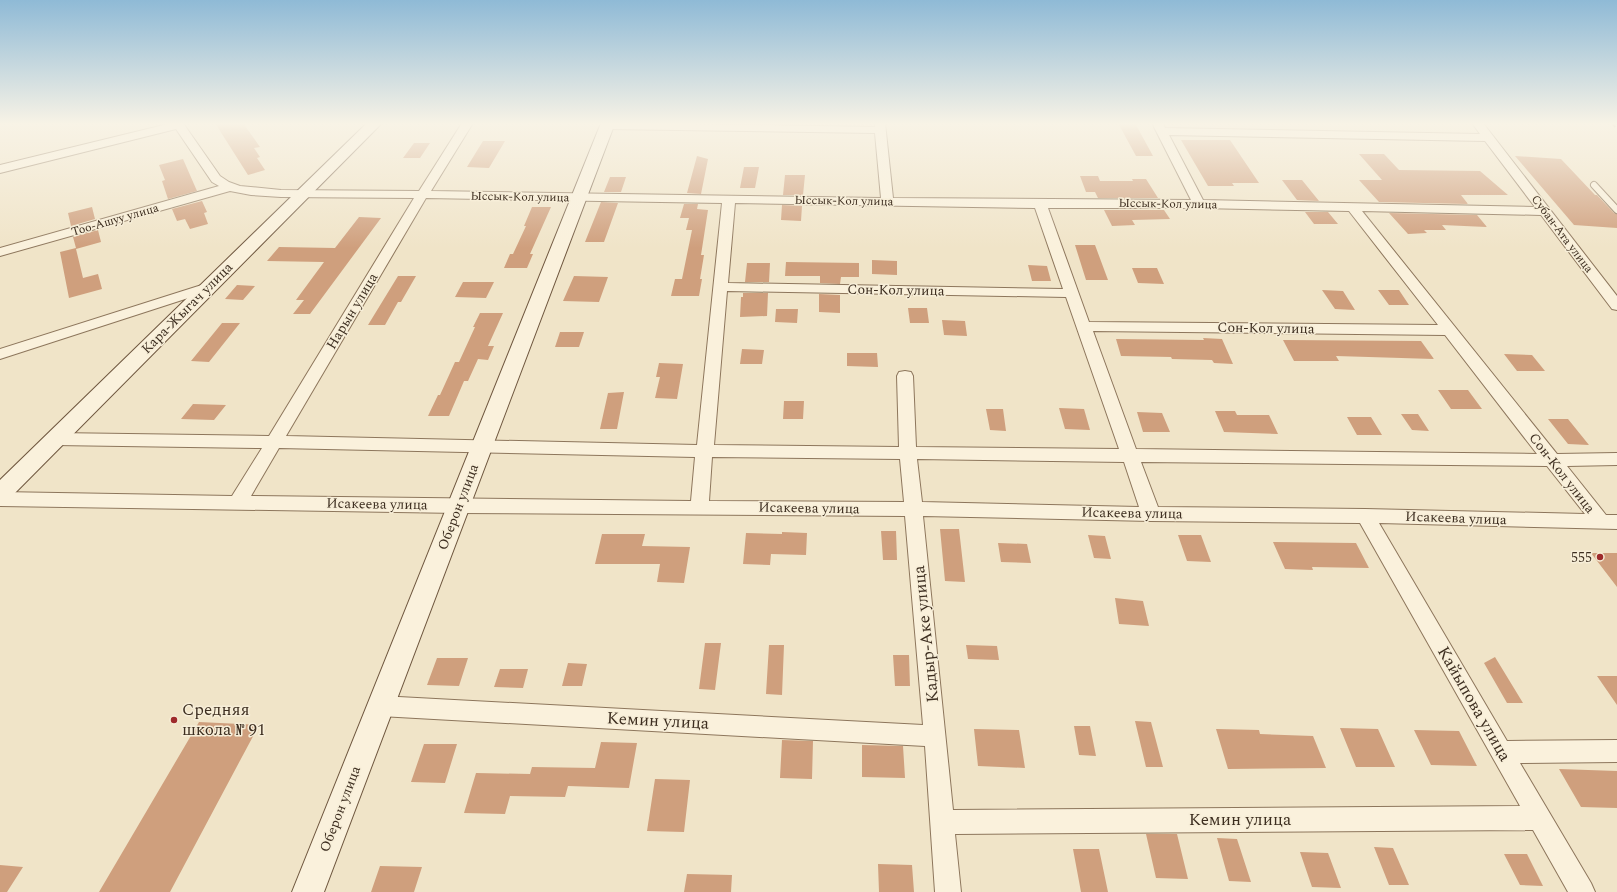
<svg xmlns="http://www.w3.org/2000/svg" width="1617" height="892" font-family="Spectral,serif">
	<style>
		.building { fill: #cf9f7d }
		.lines { fill: none; stroke-linecap: round; stroke-linejoin: round }
		.lane-casing { stroke: #8d765c; stroke-width: 8 }
		.street-casing { stroke: #8d765c; stroke-width: 2 }
		.secondary-casing { stroke: #6f573f; stroke-width: 2 }
		.lane { stroke: #faf1dc; stroke-width: 6 }
		.street { fill: #faf1dc; fill-rule: evenodd }
		.secondary { fill: #faf1dc; fill-rule: evenodd }
		.rail { stroke: #3d2e20; stroke-width: 2; stroke-dasharray: 5 5; stroke-linecap: butt }
		.poi-dot { fill: #9e2a2b; stroke: #f7eed8; stroke-width: 1.5 }
		.labels { text-anchor: middle; dominant-baseline: central; stroke-width: 3; stroke-linejoin: round; paint-order: stroke }
		.far-street-label { font-size: 12px; fill: #3d2e20; stroke: #f7eed8 }
		.street-label { font-size: 14px; fill: #3d2e20; stroke: #f7eed8 }
		.poi-label { font-size: 14px; fill: #3d2e20; stroke: #f7eed8; text-anchor: end }
		.near-street-label { font-size: 17px; fill: #3d2e20; stroke: #f7eed8 }
		.near-poi-label { font-size: 17px; fill: #3d2e20; stroke: #f7eed8; text-anchor: start }
	</style>
	<rect width="100%" height="100%" fill="#f0e4c8"/>
	<!-- building -->
	<path class="building" d="M215,123H243L260,147L254,148L260,157L257,158L265,170L248,175Z
		M1118,123H1135L1153,156H1136Z
		M1181,140H1230L1259,183H1232L1234,186H1208Z
		M483,141H505L489,168L467,167Z
		M414,143H430L420,158H403Z
		M1359,154H1384L1399,170L1480,171L1508,195H1461L1468,204L1379,202L1359,180H1382Z
		M697,156L708,159L701,194L687,193Z
		M1515,156L1561,159L1595,195H1597L1614,213L1617,214V228L1574,225Z
		M183,159L197,191L168,199L162,181L165,180L159,165Z
		M744,167H759L755,188H740Z
		M785,175H805L803,195H783Z
		M1080,176H1098L1100,181H1133L1132,179H1146L1158,198H1098L1095,192H1086Z
		M610,177H626L621,192H604Z
		M1282,180H1302L1319,201L1297,200Z
		M202,201L207,212L204,213L208,224L190,229L185,219L177,221L172,209Z
		M601,202L618,203L604,242H585Z
		M684,204H698L697,209L708,210L701,255H704L700,279H702L699,296H671L675,279H682L692,230H686L689,218H680Z
		M782,205L802,206L801,221L781,220Z
		M92,207L95,219L71,226L68,213Z
		M532,207H551L530,254H533L527,268H504L510,254H513L526,226H524Z
		M1104,210H1164L1170,219L1132,220L1135,225L1112,226Z
		M1305,212H1328L1338,224H1314Z
		M1389,213L1477,215L1487,227L1442,225L1446,230H1424L1427,233L1408,234Z
		M359,217L381,218L310,314H293L304,300H296L324,262L267,261L279,247L335,248Z
		M98,230L101,242L76,249L83,278L98,274L102,289L69,298L60,252L76,248L73,237Z
		M1075,245H1095L1108,280H1086Z
		M872,260L897,261V275L872,274Z
		M786,262L859,263V277H841L840,284L820,283V276H785Z
		M747,263H770L769,282H745Z
		M1028,265L1047,266L1051,281H1032Z
		M1132,268H1157L1164,284L1138,283Z
		M398,276H416L401,302H398L385,325H368Z
		M574,276L608,277L599,302L563,301Z
		M463,282H494L486,298L455,297Z
		M237,285L255,286L243,300L225,299Z
		M1322,290L1343,291L1355,310L1335,309Z
		M1378,290H1399L1409,305H1389Z
		M743,293H768L767,316L740,317L741,297H743Z
		M819,294L840,295V313L819,312Z
		M908,308H927L929,323H910Z
		M776,309H798L797,323L775,322Z
		M480,313H503L488,346H494L488,360L478,359L468,381H464L449,416H428L438,395H440L455,362H459L475,327H473Z
		M942,320L965,321L967,336L944,335Z
		M222,323H240L209,362L191,361Z
		M560,332H584L579,347H555Z
		M1203,338L1222,339L1233,364L1214,363L1212,360L1172,359L1171,357L1121,356L1116,339L1204,340Z
		M1283,340L1421,341L1434,359L1336,356L1339,361H1294Z
		M742,349L764,350L762,364H740Z
		M847,353H877L878,367L847,366Z
		M1504,354L1532,355L1545,371H1517Z
		M659,363L683,364L677,399L655,398L660,377H656Z
		M1438,390H1468L1482,409H1451Z
		M624,392L617,429H600L608,393Z
		M784,401H804L803,419H783Z
		M193,404L226,405L214,420L181,419Z
		M1059,408L1084,409L1090,430L1065,429Z
		M986,409H1003L1006,431L990,430Z
		M1215,411H1235L1237,415H1269L1278,434L1224,432Z
		M1137,412L1162,413L1170,432H1143Z
		M1401,414H1418L1429,431L1412,430Z
		M1347,417H1371L1382,435H1357Z
		M1548,419H1568L1589,445L1568,444Z
		M940,529H959L965,582L945,581Z
		M881,531H896L897,560H883Z
		M782,532L807,533L806,555L771,554L770,565L743,564L746,533L782,534Z
		M602,534H645L642,546L690,547L684,583L657,582L660,564H595Z
		M1088,535L1105,536L1111,559L1094,558Z
		M1178,535H1201L1211,562L1187,561Z
		M1273,542L1356,543L1369,568L1312,567L1313,570L1285,569Z
		M998,543L1027,544L1031,563L1001,562Z
		M1591,553H1617V587Z
		M1115,598L1143,601L1149,626L1119,624Z
		M705,643H721L715,690L699,689Z
		M769,645H784L782,695L766,694Z
		M966,645L997,646L999,660L968,659Z
		M893,655H909L910,686H895Z
		M1495,657L1523,703H1507L1484,663Z
		M437,658H468L459,686L427,685Z
		M568,663L587,664L582,686H562Z
		M500,669H528L523,688L494,687Z
		M1597,676H1617V705Z
		M1135,721L1151,722L1163,767H1146Z
		M199,722L259,725L170,892H99Z
		M1074,726H1090L1096,756L1079,755Z
		M1340,728L1378,729L1395,767H1356Z
		M974,729L1019,730L1025,768L978,766Z
		M1216,729L1259,730L1260,734L1313,736L1326,768L1228,769Z
		M1414,730L1459,731L1477,766L1431,765Z
		M782,740L813,741L812,779L780,778Z
		M601,742L637,743L629,788L568,786L565,797L510,796L505,814L464,813L476,773L530,774L532,767L595,768Z
		M424,744H457L445,783L411,782Z
		M862,745L903,746L905,778L862,777Z
		M1559,769L1617,771V808L1581,807Z
		M655,779L690,780L684,832L647,831Z
		M1146,834H1177L1188,879L1156,878Z
		M1217,838L1237,839L1251,882L1229,881Z
		M1374,847L1393,848L1409,885H1389Z
		M1073,849H1099L1108,892H1081Z
		M1300,852L1328,853L1341,888L1312,887Z
		M1504,854H1527L1543,886L1520,885Z
		M878,864L912,865L914,892H879Z
		M0,865L23,867L7,892H0Z
		M380,866L422,867L414,892H371Z
		M687,874L732,875L731,892H684Z"/>
	<g class="lines">
		<defs>
			<path id="lane" d="M1594,185L1617,210"/>
			<path id="street" d="M172,123H183L220,176L229,182L240,186L281,190L419,191L462,123H473L431,191L881,198L875,133L607,129L602,126L605,123H634L875,127V123H885L893,198L1191,200L1152,123H1163L1165,128L1480,134L1472,123H1483L1617,296V310L1612,309L1541,215L1362,211L1557,454L1617,453V465L1567,466L1606,515H1617V529L1379,523L1507,741L1617,740V762L1520,763L1591,883L1595,892H1568L1533,830L955,834L961,892H935L925,746L380,716L372,713L369,706L372,699L380,696L923,725L905,516L459,513L0,506V492L232,496L262,448L55,445L49,443L47,439L49,435L55,433L269,436L414,198L281,197L251,195L230,191L0,256V248L219,186L212,182L176,129L0,173V165ZM1169,135L1485,141L1535,207L1203,200ZM426,198L722,203L697,445L286,436ZM735,203L1035,208L1063,289L728,283ZM1048,208H1199L1349,211L1438,325L1089,322ZM727,291L1066,297L1119,449L916,447L913,376L911,372L905,371L899,372L897,376L899,447L714,445ZM1093,331L1445,335L1537,454L1136,449ZM279,448L695,457L691,501L251,496ZM712,457L900,459L904,502L709,501ZM917,459L1124,462L1139,507L922,502ZM1141,462L1547,466L1585,514L1365,509L1158,507ZM923,516L1151,521L1360,523L1520,806L953,810Z
				M208,283L213,284L215,287L213,290L0,359V349Z"/>
			<path id="secondary" d="M367,123H382L8,500L0,503V480Z
				M601,123H615L324,892H292Z"/>
		</defs>
		<!-- lane casing -->
		<use href="#lane" class="lane-casing"/>
		<!-- street casing -->
		<use href="#street" class="street-casing"/>
		<!-- secondary casing -->
		<use href="#secondary" class="secondary-casing"/>
		<!-- lane -->
		<use href="#lane" class="lane"/>
		<!-- street -->
		<use href="#street" class="street"/>
		<!-- secondary -->
		<use href="#secondary" class="secondary"/>
		<!-- rail -->
		<path class="rail" d="M1612,123L1617,129"/>
	</g>
	<!-- sky -->
	<linearGradient id="sky" x2="0" y2="1"><stop stop-color="#8fbad6"/><stop offset="0.5" stop-color="#f8f3e6"/><stop offset="1" stop-color="#f8f3e6" stop-opacity="0"/></linearGradient>
	<rect width="1617" height="248" fill="url(#sky)"/>
	<!-- markers -->
	<g class="poi-dot">
		<circle cx="1600" cy="557" r="4"/>
		<circle cx="174" cy="720" r="4"/>
	</g>
	<g class="labels">
		<!-- far-street labels -->
		<g class="far-street-label">
			<text transform="translate(520 197) rotate(1)">Ыссык-Кол улица</text>
			<text transform="translate(844 201) rotate(1)">Ыссык-Кол улица</text>
			<text transform="translate(1168 204) rotate(1)">Ыссык-Кол улица</text>
			<text transform="translate(115 220) rotate(-16)">Тоо-Ашуу улица</text>
			<text transform="translate(1562 234) rotate(53)">Субан-Ата улица</text>
		</g>
		<!-- street labels -->
		<g class="street-label">
			<text transform="translate(896 290) rotate(1)">Сон-Кол улица</text>
			<text transform="translate(187 308) rotate(-45)">Кара-Жыгач улица</text>
			<text transform="translate(352 311) rotate(-59)">Нарын улица</text>
			<text transform="translate(1266 328) rotate(1)">Сон-Кол улица</text>
			<text transform="translate(1562 473) rotate(52)">Сон-Кол улица</text>
			<text transform="translate(377 504) rotate(1)">Исакеева улица</text>
			<text transform="translate(458 507) rotate(-69)">Оберон улица</text>
			<text transform="translate(809 508) rotate(1)">Исакеева улица</text>
			<text transform="translate(1132 513) rotate(1)">Исакеева улица</text>
			<text transform="translate(1456 518) rotate(2)">Исакеева улица</text>
			<text transform="translate(340 809) rotate(-69)">Оберон улица</text>
		</g>
		<!-- poi labels -->
		<g class="poi-label">
			<text x="1592" y="557">555</text>
		</g>
		<!-- near-street labels -->
		<g class="near-street-label">
			<text transform="translate(926 634) rotate(-96)">Кадыр-Аке улица</text>
			<text transform="translate(1474 704) rotate(60)">Кайыпова улица</text>
			<text transform="translate(658 721) rotate(3)">Кемин улица</text>
			<text x="1240" y="820">Кемин улица</text>
		</g>
		<!-- near-poi labels -->
		<g class="near-poi-label">
			<text x="182" y="710">Средняя<tspan x="182" dy="20">школа № 91</tspan></text>
		</g>
	</g>
</svg>
